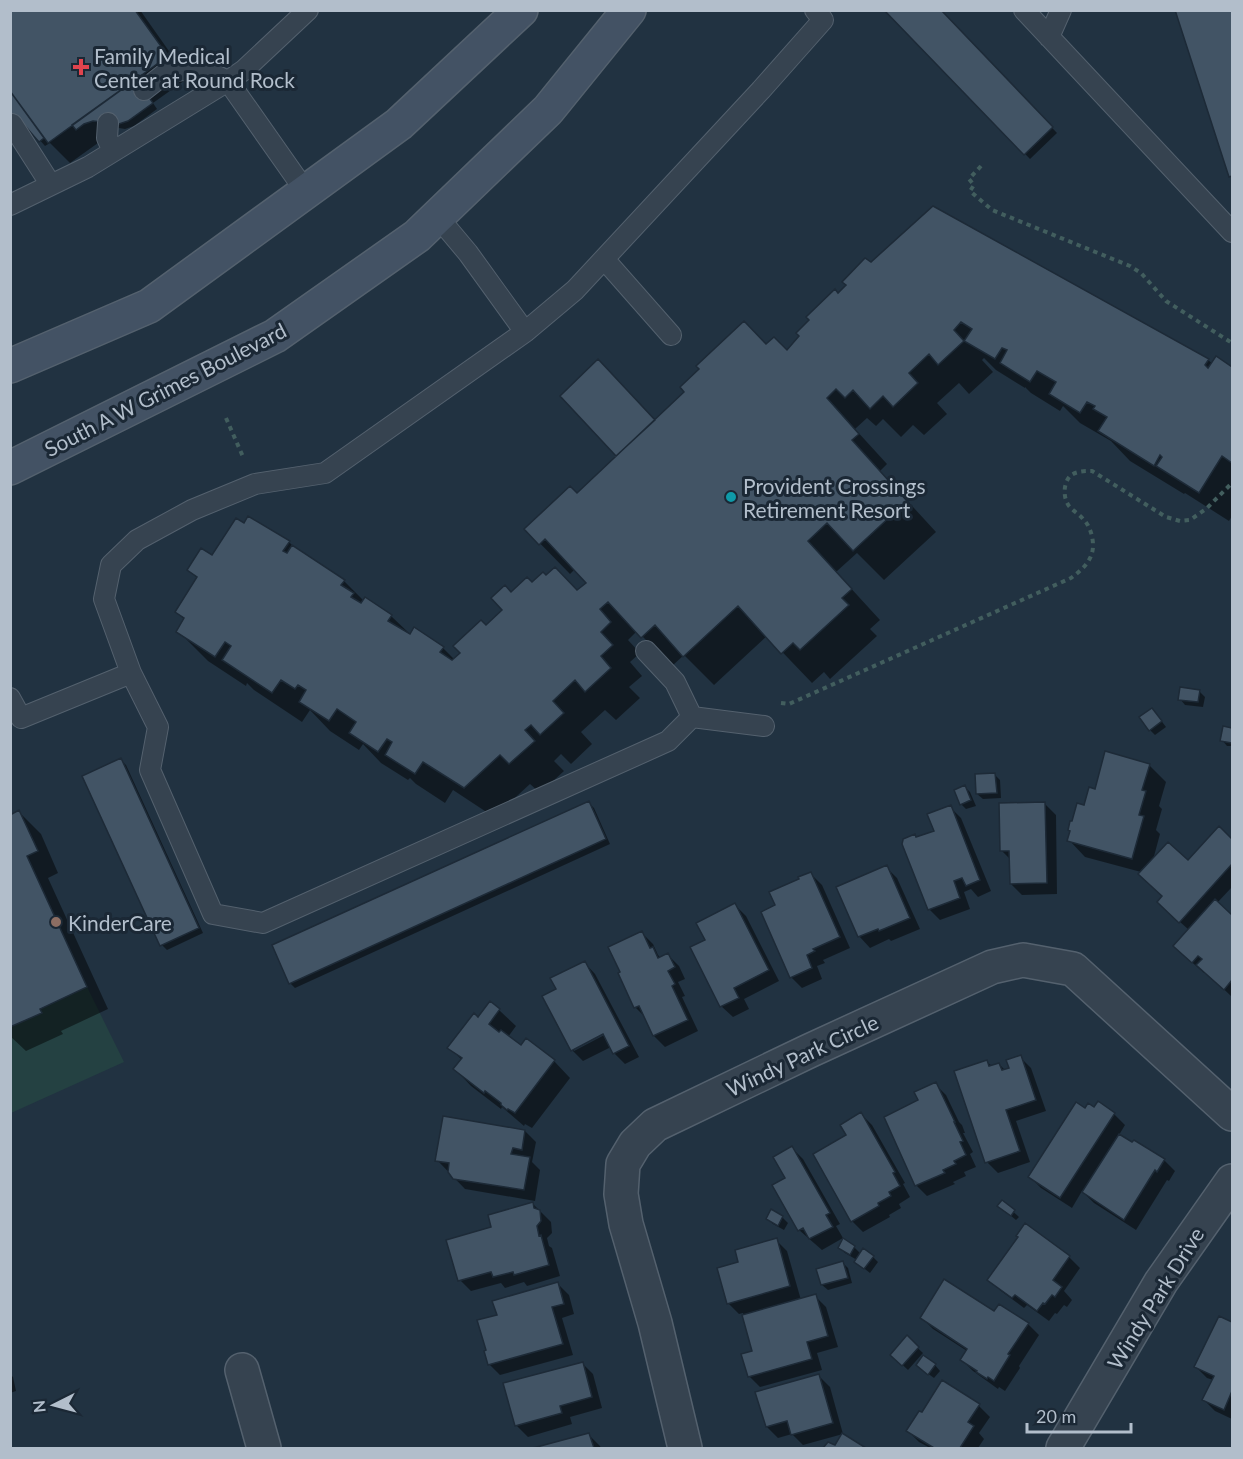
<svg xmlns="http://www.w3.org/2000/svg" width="1243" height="1459" font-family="Lato,sans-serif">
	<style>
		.green { fill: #244142 }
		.shadow { fill: #0007; fill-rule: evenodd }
		.building { fill: #425465; stroke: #1d2a37; stroke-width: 1.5 }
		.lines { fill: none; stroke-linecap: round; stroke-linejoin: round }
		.lane-casing { stroke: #54616e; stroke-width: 22 }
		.street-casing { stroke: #54616e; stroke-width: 36 }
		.secondary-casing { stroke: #54616e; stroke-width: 36 }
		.path { stroke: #425e5e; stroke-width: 4; stroke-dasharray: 4.5 4.5; stroke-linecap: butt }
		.lane { stroke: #364350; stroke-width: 20 }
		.street { stroke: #364350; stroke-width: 33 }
		.secondary { stroke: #435264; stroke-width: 33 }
		.health-dot { fill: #e0444e; stroke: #1b2835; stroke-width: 2 }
		.culture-dot { fill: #0f9aa8; stroke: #1b2835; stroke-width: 2 }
		.education-dot { fill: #8d6e63; stroke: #1b2835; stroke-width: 2 }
		.labels { text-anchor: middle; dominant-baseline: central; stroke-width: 6; stroke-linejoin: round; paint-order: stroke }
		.poi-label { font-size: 21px; fill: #b2becb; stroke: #1b2835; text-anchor: start }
		.street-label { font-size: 21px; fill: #b2becb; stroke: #1b2835 }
	</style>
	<rect width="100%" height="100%" fill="#213241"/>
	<!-- green -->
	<path class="green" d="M87,987L124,1062L11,1113L10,1027L42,1013L40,1009Z"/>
	<!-- shadow -->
	<path class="shadow" d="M10,10H140L188,78L153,103L157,109L134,126L125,129L119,128L70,163L50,143L45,146L31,130L23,128H10Z
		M886,10H940L1057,133L1030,159Z
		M1177,10H1232V178L1231,176Z
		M871,264L1208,360L1213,364L1217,358L1232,368V516L1229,521L1185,493L1184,494L1130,461L1111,441L1080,423L1063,406L1060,411L1031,393L1025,387V388L996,370L984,358L982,360L993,372L969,394L959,383L937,403L947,414L924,435L913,425L901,437L883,419L876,426L867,418L855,429L887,464L880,471L936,532L884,580L857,553L836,572L880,620L870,629L877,636L830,679L824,672L812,683L767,636L714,685L684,655L672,666L637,631L628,640L640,653L630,662L642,676L629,687L640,698L616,720L605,710L581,732L592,744L571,764L561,754L554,761L564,771L540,793L530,784L494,817L453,790L445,803L416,784L410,778L408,780L381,763L363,744L359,750L330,731L310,710L302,722L254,690L247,683L246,686L208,661L178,631L185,620L176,612L198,579L189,570L212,557L289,542L297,550L344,581L364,601L391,616L411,635L443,648L455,660L486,627L504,610L512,594L532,584L578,592L588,583L575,569L570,574L526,529L577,495L618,456L562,396L655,422L767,346L787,352L839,295Z
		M1200,692L1205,697L1203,707L1185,705L1180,699Z
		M1157,715L1166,727L1155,735L1150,730Z
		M1224,728L1232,729V746H1227L1222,740Z
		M121,760L126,765L203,933L167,950L162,945Z
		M1149,765L1166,782L1159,806L1162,809L1156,830L1160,834L1153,860L1188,863L1219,828L1232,841V887L1217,903L1232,917V997L1205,971L1204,973L1186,957L1189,930L1170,913L1163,897L1141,872L1085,857L1069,840L1085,807L1096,791Z
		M994,774L1000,780L1001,798L983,799L977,794Z
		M965,787L970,792L976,806L966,809L961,804Z
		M589,803L594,808L610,844L295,988L290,983Z
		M1045,804L1056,815L1057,894L1022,895L1011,884V860L1001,850Z
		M950,807L961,818L991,891L978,897L971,889L964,892L970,909L940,920L929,909L915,836L918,838L936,831Z
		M19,812L41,834L58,873L48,878L108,1009L61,1031L63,1034L26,1051L10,1036V815Z
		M886,867L897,878L920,929L891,941L889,939L870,948L859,936Z
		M811,874L822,885L850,948L823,960L825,963L817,966L822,979L802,988L791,977L777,906Z
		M735,905L746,916L779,981L744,999L749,1009L733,1017L721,1006L707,940Z
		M642,933L653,944L658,955L661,958L668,955L679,966L685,979L678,982L685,996L682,997L698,1031L665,1047L654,1036L646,1018L635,1007Z
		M584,962L595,974L639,1057L625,1064L614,1053L611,1047L583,1061L572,1050L558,990ZM609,1029L610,1032L574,1051V1048Z
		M499,1010L516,1026L508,1037L521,1047L554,1061L570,1078L532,1128L525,1124L524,1126L502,1107L501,1109L471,1086L455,1069L462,1060L449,1047L478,1019Z
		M1020,1057L1031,1068L1046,1111L1016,1121L1030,1162L998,1173L987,1162V1062L992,1066L999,1064L1005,1070L1011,1068Z
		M935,1084L946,1095L959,1122L962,1125L965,1133H963L973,1152L970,1154L976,1167L964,1172L966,1176L953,1182L955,1184L927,1196L916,1185L920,1101Z
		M1095,1109L1114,1114L1125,1125L1119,1135L1164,1160L1175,1171L1169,1181L1167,1180L1136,1230L1094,1203L1082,1191L1072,1208L1041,1188L1030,1177L1085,1110Z
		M861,1114L872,1125L905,1183L903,1184L910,1197L899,1204L901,1208L889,1215L890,1217L863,1232L852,1221L848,1136Z
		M525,1131L536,1142L532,1162L540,1170L535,1201L465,1189L437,1160Z
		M792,1148L803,1159L840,1224L836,1226L843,1238L822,1250L799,1230L787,1179Z
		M1002,1202L1019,1217L1016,1220L1005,1211Z
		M533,1204L551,1222L552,1233L547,1238L549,1246L552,1248L560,1276L527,1286L524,1282L505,1288L501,1283L471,1291L460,1280L493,1228Z
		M772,1211L783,1218L788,1223L784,1230L773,1224L768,1219Z
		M1025,1225L1069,1257L1080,1268L1064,1291L1072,1300L1067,1307L1064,1305L1057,1314L1055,1313L1049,1321L1027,1305L1024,1308L1001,1291L990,1280L1020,1237Z
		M776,1240L787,1251L801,1300L815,1296L826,1307L838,1347L817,1353L822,1370L760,1387L749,1376L754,1352L743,1313L739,1314L728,1303Z
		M854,1247L861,1254L873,1257L878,1262L870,1273L856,1262L857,1260L845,1253L840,1248Z
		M843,1263L848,1268L852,1283L828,1290L822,1285L818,1270Z
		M558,1284L569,1295L574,1314L562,1318L573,1355L500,1375L489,1364L499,1316Z
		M995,1313L1028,1324L1039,1335L1019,1366L1020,1368L1005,1391L999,1387L998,1389L973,1371L962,1360L967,1351L933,1329L922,1318Z
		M1220,1318L1232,1324V1419L1215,1411L1204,1400L1213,1380L1207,1378L1196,1367Z
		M907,1338L923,1353L908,1370L892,1355Z
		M582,1363L593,1374L602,1408L570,1417L572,1424L528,1437L517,1426L505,1384Z
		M935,1365L940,1371L934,1378L923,1370Z
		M10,1374L13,1377L16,1391L10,1393Z
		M819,1376L830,1387L843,1434L803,1445L792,1434L778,1438L767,1427Z
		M979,1406L990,1417L979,1433L984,1439L978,1448H930L919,1442L908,1431Z
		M589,1435L600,1446L601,1448H539Z
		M843,1435L864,1448H825L828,1444L835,1447Z"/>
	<!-- building -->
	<path class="building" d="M10,10H135L168,56L48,143L10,91Z
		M884,10H941L1053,127L1024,155Z
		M1175,10H1232V176L1229,177Z
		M136,79L153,103L128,121L119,124L93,121L84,124L76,130L72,125Z
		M10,91L44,138L39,142L25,126L16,123L10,124Z
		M933,206L1209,359L1205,365L1208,368L1216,356L1232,367V463L1222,456L1199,493L1156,466L1162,457L1160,455L1154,466L1098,431L1107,417L1093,409L1095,406L1087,402L1080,413L1049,394L1056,382L1037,371L1030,382L1000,363L1007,350L1002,348L995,359L964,341L972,329L961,322L954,330L964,341L938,365L929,354L909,373L918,383L893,407L883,396L870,409L853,390L845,398L836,389L827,398L859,434L852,440L907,501L853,551L827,523L808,541L852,589L842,598L849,605L800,650L793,643L781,654L738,606L683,657L655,625L641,638L608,602L600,609L611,622L601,632L613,645L601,656L611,668L585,692L575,680L553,701L564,713L540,735L531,725L525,730L535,741L509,764L500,755L464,788L423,762L415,774L385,755L392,742L387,739L378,752L349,733L356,722L337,709L329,721L299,702L306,690L298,685L295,689L281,680L272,693L222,660L231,646L225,642L215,657L176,632L184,618L175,612L197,577L187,570L201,548L212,555L236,518L244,523L248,516L290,541L283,551L287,553L292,545L345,580L341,585L354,593L351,597L361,603L365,597L392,615L388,621L410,634L414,627L444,647L440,652L452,660L460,653L453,646L481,620L486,625L502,610L491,598L505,585L511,592L527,577L532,582L543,572L546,575L555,567L577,590L586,583L545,539L539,545L524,529L570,486L577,493L684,392L680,387L699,369L696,366L744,321L766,344L774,337L787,350L799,336L796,333L809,320L806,317L835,289L838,293L846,285L842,282L865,258L871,262Z
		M598,359L655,420L616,456L560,396Z
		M1180,687L1200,690L1198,702L1178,700Z
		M1152,708L1162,721L1149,731L1139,717Z
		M1223,726L1232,728V743L1220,741Z
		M1105,751L1150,764L1142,790L1146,791L1139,815L1144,816L1132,859L1067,841L1070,831L1068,830L1070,821H1072L1077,803L1084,805L1089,787L1095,789Z
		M121,758L199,928L160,946L82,776Z
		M995,773L997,793L976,794L975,774Z
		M965,785L971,800L960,805L954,790Z
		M589,801L606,839L289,984L272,945Z
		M1045,802L1047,883L1010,884L1009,851H1000L999,803Z
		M951,805L980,880L966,886L962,878L954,881L960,898L928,910L902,844L903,840V839L915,834L916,837L934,831L927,814Z
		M19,810L38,851L27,856L87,987L40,1009L42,1013L10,1027V815Z
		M1219,826L1232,839V864L1179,923L1157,902L1162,896L1138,874L1168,842L1188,860Z
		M887,865L910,918L879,931L878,929L858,937L836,887Z
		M811,872L840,937L813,949L815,951L807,955L812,968L790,978L761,912L775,905L769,892L799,879L798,877Z
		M1215,899L1232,915V980L1224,990L1196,965L1202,959L1198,956L1192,963L1173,946Z
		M735,903L769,970L734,988L739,998L720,1007L690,947L705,940L696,923Z
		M642,931L650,948L653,947L658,958L668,953L675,967L668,971L675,984L672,986L688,1020L653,1036L639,1006L634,1008L618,973L620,972L608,947Z
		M585,961L629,1046L613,1054L603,1034L571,1051L542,996L556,989L550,978Z
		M490,1001L500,1009L489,1024L499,1032L501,1030L521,1045L526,1038L555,1060L515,1113L508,1109L507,1110L501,1105V1103L485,1091L484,1093L453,1069L462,1058L447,1048L474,1013L478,1017Z
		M1021,1055L1036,1100L1006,1110L1020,1151L985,1163L954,1071L987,1060L989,1066L999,1063L1002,1070L1009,1068L1006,1060Z
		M936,1082L955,1122H954L963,1141L960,1142L966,1155L954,1161L956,1164L943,1170L945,1173L915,1186L884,1117L918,1100L914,1092Z
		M1098,1101L1115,1113L1060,1198L1028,1177L1076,1102L1085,1108L1088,1103L1094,1107Z
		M861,1112L895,1172L893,1173L900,1186L889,1192L891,1196L878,1203L879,1206L851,1222L813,1154L846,1135L840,1125Z
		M443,1116L525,1130L522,1150L513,1148L511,1154L530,1157L524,1190L453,1179L448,1172L449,1163L435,1161Z
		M1119,1134L1132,1142L1134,1140L1165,1159L1157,1172L1155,1170L1124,1220L1082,1192Z
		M792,1146L830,1213L826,1215L833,1227L809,1239L803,1228L798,1231L772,1185L785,1178L773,1157Z
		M1002,1200L1015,1210L1011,1216L997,1206Z
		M533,1202L534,1208L540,1210L541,1221L537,1226L539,1236L541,1235L549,1265L514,1275L513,1272L493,1277L491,1272L458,1281L446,1240L491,1227L488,1215Z
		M771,1209L783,1216L778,1226L766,1219Z
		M1025,1223L1070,1256L1053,1280L1062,1287L1055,1297L1052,1295L1045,1304L1043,1303L1037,1311L1015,1295L1012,1298L987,1280L1018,1237L1016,1236Z
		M777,1238L790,1286L727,1304L717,1268L738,1262L735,1250Z
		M843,1238L855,1246L850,1255L838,1248Z
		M863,1248L874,1256L864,1269L854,1262Z
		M843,1261L848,1278L821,1285L816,1269Z
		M944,1279L994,1311L999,1304L1029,1323L1008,1354L1010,1355L994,1381L988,1377L987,1379L976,1372L977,1371L960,1360L967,1349L920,1318Z
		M558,1282L564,1304L552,1307L563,1344L488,1365L484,1351L486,1350L477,1320L497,1315L492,1301Z
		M816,1294L828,1336L807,1342L812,1359L748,1377L741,1354L752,1351L742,1315Z
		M1219,1316L1232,1322V1391L1224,1410L1202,1400L1214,1376L1194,1367Z
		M907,1335L919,1347L902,1366L890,1355Z
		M923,1355L936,1364L928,1375L916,1365Z
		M583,1362L592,1397L560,1406L562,1413L515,1426L503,1383Z
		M819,1374L833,1423L791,1435L787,1421L766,1427L755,1392Z
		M942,1380L980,1404L968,1422L974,1426L960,1448H934L906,1431L919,1411L922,1412Z
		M589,1433L594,1448H533Z
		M842,1433L866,1448H823L828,1442L835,1445Z"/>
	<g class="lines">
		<defs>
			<path id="lane" d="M1024,10L1232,232
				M1049,37L1061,10
				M144,90L167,72L200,68L228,81L306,192
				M108,123L107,138L113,151
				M12,124L51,185
				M10,205L88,167L228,81L244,70L308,10
				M604,259L671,335
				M525,332L575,290L761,90L823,20L815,10
				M131,673L158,727L150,770L213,914L263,923L668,741L692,717L675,682L646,651
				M10,698L21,718L131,673L104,599L111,565L137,540L192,510L255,484L325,473L525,332L468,253L437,216
				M692,717L764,726"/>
			<path id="street" d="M242,1370L264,1448
				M685,1448L655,1323L626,1224L621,1194L623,1164L635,1144L655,1125L809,1051L992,967L1023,960L1073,969L1232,1114
				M1063,1448L1161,1282L1232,1181"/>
			<path id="secondary" d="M10,366L149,306L399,124L521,10
				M10,468L275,336L417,236L548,110L629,10"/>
		</defs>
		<!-- lane casing -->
		<use href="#lane" class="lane-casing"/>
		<!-- street casing -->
		<use href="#street" class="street-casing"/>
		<!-- secondary casing -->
		<use href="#secondary" class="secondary-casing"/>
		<!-- path -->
		<path class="path" d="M981,166L969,179L974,185L970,191L992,210L1130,266L1141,273L1166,301L1232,343
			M226,418L244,459
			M781,703L789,704L1071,578C1079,572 1089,564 1092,553C1095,543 1091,526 1083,519C1079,514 1073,511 1069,506C1063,498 1063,484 1070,476C1076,471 1085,471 1092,471L1166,517L1180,521L1190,520L1206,509L1232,483"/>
		<!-- lane -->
		<use href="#lane" class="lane"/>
		<!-- street -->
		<use href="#street" class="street"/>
		<!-- secondary -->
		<use href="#secondary" class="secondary"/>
	</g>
	<!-- markers -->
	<path class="health-dot" d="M78 58h6v6h6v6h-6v6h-6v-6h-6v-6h6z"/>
	<circle class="culture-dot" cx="731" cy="497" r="6"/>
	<circle class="education-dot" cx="56" cy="922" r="6"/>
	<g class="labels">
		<!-- poi labels -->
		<g class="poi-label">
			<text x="94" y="55">Family Medical<tspan x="94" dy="24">Center at Round Rock</tspan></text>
			<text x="743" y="485">Provident Crossings<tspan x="743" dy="24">Retirement Resort</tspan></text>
			<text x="68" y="922">KinderCare</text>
		</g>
		<!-- street labels -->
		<g class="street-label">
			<text transform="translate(165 389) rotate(-27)">South A W Grimes Boulevard</text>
			<text transform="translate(802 1055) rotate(-25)">Windy Park Circle</text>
			<text transform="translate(1155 1298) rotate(-58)">Windy Park Drive</text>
		</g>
	</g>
	<!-- border -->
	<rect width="1243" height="1459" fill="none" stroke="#b2becb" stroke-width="24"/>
	<!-- north arrow -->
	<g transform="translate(54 1405) rotate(264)" stroke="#1b2835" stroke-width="4.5" paint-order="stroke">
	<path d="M0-4.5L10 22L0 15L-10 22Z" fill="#b2becb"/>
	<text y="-9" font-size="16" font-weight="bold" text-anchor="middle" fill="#b2becb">N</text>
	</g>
	<!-- scale -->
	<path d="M1027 1423v9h104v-9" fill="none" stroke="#b2becb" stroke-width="3"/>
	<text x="1036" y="1423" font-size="18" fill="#b2becb" stroke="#1b2835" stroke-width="4.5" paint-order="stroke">20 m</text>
</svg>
